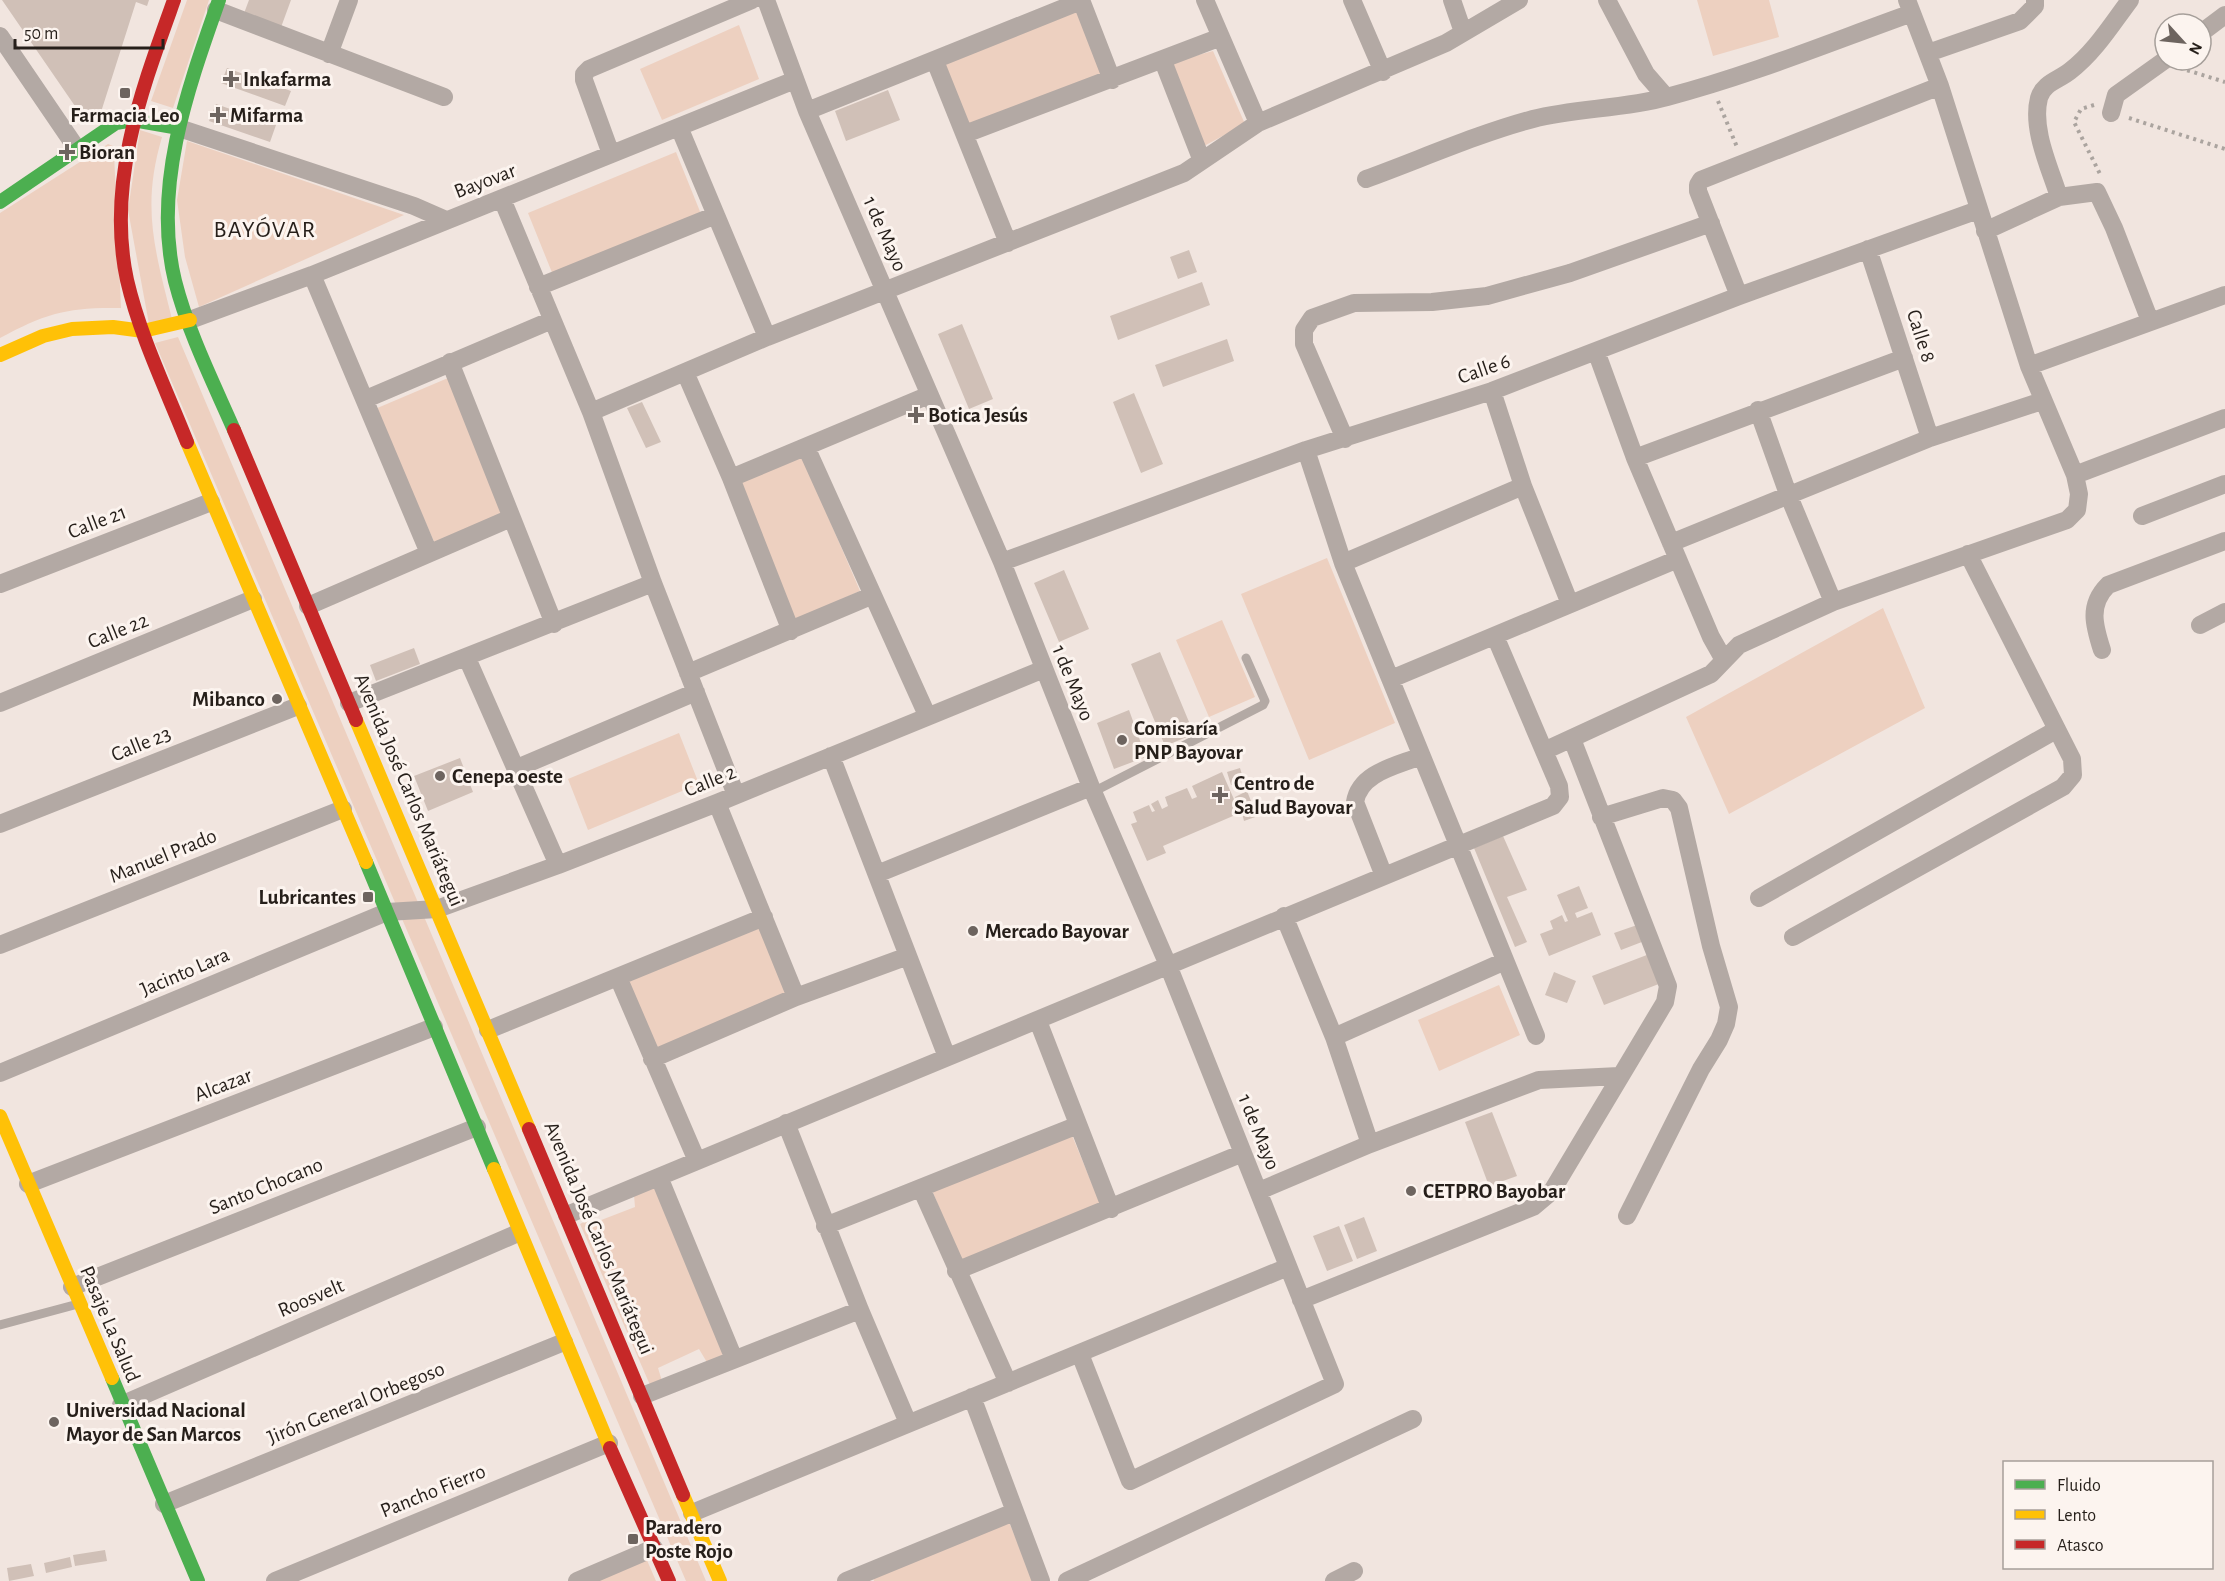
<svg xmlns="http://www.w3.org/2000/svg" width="2225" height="1581" font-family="'Alegreya Sans',sans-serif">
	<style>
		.green { fill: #edd0c0 }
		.building { fill: #d0c0b7 }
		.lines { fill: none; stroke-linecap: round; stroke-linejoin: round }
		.path { stroke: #aba49f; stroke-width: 4; stroke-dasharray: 3 4.5; stroke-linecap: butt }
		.lane { stroke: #b3a9a4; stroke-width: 9 }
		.street { stroke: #b3a9a4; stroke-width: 18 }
		.fast { stroke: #4caf50; stroke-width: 14 }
		.slow { stroke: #ffc107; stroke-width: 14 }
		.jam { stroke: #c62828; stroke-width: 14 }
		.poi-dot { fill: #6d645f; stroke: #fcf4ef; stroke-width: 2 }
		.labels { text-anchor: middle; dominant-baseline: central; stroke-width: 6; stroke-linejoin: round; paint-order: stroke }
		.poi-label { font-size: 21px; font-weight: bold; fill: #261f1a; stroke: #fcf4ef; text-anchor: start }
		.street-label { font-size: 21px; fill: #261f1a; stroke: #fcf4ef }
		.quarter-label { font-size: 24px; letter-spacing: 1.5px; fill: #261f1a; stroke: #fcf4ef }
	</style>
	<rect width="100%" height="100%" fill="#f1e5df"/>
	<!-- green -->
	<path class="green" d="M187,0H209L173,108L151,101Z
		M1697,0H1769L1779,37L1713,56Z
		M1079,10L1106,76L971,128L944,64Z
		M739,25L759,79L662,120L640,69Z
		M1213,51L1245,124L1204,146L1169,63Z
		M140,130L162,137C141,208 155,250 172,319L149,324L128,210Z
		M187,141L404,215L199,307L185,257L177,200Z
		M108,144L113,146L114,153L121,308C68,307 46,313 0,338V213Z
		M676,152L701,214L553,275L528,213Z
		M178,337L706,1581H686L155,343Z
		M448,378L506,515L436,546L375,409Z
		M802,456L860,591L795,620L741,481Z
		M1327,558L1395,723L1309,760L1241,594Z
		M1883,608L1925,708L1729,814L1686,717Z
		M1222,620L1255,697L1209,717L1176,640Z
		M679,733L699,784L588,830L568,779Z
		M760,926L788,993L653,1053L621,981Z
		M1499,985L1520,1035L1439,1071L1418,1020Z
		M1071,1133L1102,1208L962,1264L932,1190Z
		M653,1184L723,1352L722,1357L708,1364L699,1349L658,1368L662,1381L650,1385L580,1224L593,1217L596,1222L635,1207L634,1195Z
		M1008,1520L1034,1581H874L873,1577Z
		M646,1558L656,1581H592Z"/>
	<!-- building -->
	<path class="building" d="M2,0H149L147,6L136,2L101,112L77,109Z
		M249,0H291L280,30L243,16Z
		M227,68L291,91L285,106L221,83Z
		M888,90L900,120L846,141L835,111Z
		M216,104L276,125L270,142L209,121Z
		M1189,250L1197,272L1178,279L1170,257Z
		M1202,282L1210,305L1118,340L1110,316Z
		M962,324L993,399L969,409L938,334Z
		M1227,339L1234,361L1163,387L1155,365Z
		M1134,393L1163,464L1141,473L1113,402Z
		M642,402L661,442L646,448L627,408Z
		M1064,570L1089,629L1059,642L1034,583Z
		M414,648L420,664L376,681L370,665Z
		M1160,652L1194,734L1165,746L1131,664Z
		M1129,710L1146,757L1114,769L1097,723Z
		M460,758L473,792L428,811L414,776Z
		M1240,768L1244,781L1231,785L1227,772Z
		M1222,772L1240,813L1163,846L1166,853L1147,861L1131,824L1137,822L1133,812L1149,805L1152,812L1155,811L1151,804L1158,800L1162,809L1168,806L1165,797L1187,788L1192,799L1197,797L1192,786Z
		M1247,791L1253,806L1241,811L1235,797Z
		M1255,808L1258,816L1244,821L1242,813Z
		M1503,836L1527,890L1507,897L1527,942L1515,947L1474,848Z
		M1579,886L1588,908L1575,913L1577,918L1592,912L1601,935L1549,956L1540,934L1553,929L1550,921L1562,915L1565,922L1568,921L1557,895Z
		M1640,924L1647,940L1621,950L1614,933Z
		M1652,953L1664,982L1604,1005L1592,976Z
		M1554,972L1576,981L1567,1003L1545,995Z
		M1492,1112L1517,1176L1489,1186L1465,1122Z
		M1364,1217L1377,1251L1357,1259L1344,1225Z
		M1339,1226L1353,1261L1327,1271L1313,1236Z
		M105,1550L107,1561L75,1566L73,1555Z
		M70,1557L72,1567L46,1573L44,1563Z
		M31,1564L34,1576L9,1581L7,1568Z"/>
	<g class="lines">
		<!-- path -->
		<path class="path" d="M2180,68L2225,82
			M1718,101L1737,147
			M2094,105L2081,109L2074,122L2101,176
			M2129,118L2225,149"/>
		<!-- lane -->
		<path class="lane" d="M1093,792L1263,705L1265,701L1246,658
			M0,1325L78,1304"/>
		<!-- street -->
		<path class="street" d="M766,0L807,111L1002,562L1091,787L1168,965L1335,1384L1130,1481L1080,1354
			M1081,0L1112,80
			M1205,0L1258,123
			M1352,0L1383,72
			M1452,0L1463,32
			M1607,0L1646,74L1666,97
			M216,10L444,97
			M2201,33L2225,15
			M0,36L77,149
			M1928,53L2020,21L2035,6V0
			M329,54L349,0
			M935,61L1008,243
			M1163,61L1202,161
			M807,111L1081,1
			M2111,113L2116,95L2165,60
			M679,127L767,337
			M179,128L414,206L446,220
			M965,134L1221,37
			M611,154L584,80V74L589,69L752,0
			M1366,179C1421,159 1477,134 1533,119C1577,108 1623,109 1667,97C1751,75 1831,42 1912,13
			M2059,197C2050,168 2031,129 2039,98C2043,83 2059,80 2070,71C2094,53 2112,24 2130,0
			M502,199L591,412L653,583L736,795
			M1985,231L2059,197L2097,192L2114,228L2150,321
			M1868,249L1930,438
			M312,275L429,553
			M538,287L716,215
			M1739,296L1698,191V185L1701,180L1940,86
			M190,320L312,275L795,80
			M1596,351L1635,458L1711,637L1724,660
			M450,362L554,624
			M2029,366L2225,295
			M685,372L731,478L791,631
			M1492,391L1523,486L1570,604
			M366,399L552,320
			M1758,410L1788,494L1833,602
			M591,412L767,337L1184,173L1258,123L1446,43L1519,0
			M1345,439L1304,344V330L1312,318L1354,303L1432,302L1487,296L1570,273L1711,223
			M806,447L927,715
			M1306,450L1343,563L1536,1036
			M1635,458L1904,358
			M2075,475L2225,418
			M731,478L929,395
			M2142,516L2225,484
			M1671,543L1930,438L2042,401
			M1002,562L1306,450L1492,391L1739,296L1978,210
			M1343,563L1523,486
			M0,584L211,502
			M308,606L511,518
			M2200,625L2225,612
			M2102,650C2094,625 2088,605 2108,585L2225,541
			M467,658L558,865
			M688,673L871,596
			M1391,679L1678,559
			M0,703L253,599
			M349,703L653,583
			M1544,751L1711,674L1739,645L1833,602L2067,520L2077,510L2079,494L2075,475L2029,366L1940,86L1907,0
			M831,756L947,1057
			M517,768L696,692
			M717,803L796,997
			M1601,817L1663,798L1673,800L1679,808L1711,946L1729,1007L1726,1024L1719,1040L1701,1069L1627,1216
			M0,824L298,706
			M877,874L1091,787
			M1384,876L1355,802C1360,772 1397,766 1421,756
			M1759,898L2056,730
			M1793,937L2063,787L2073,775L2072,759L1968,554
			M0,945L343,809
			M618,977L697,1161
			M1038,1021L1111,1209
			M488,1030L764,917
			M1334,1037L1505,961
			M652,1059L796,997L908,956
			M0,1073L387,912L437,909L558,865L717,803L1044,669
			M786,1123L860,1310L908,1423
			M1370,1144L1539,1080L1619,1076
			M659,1177L734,1359
			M28,1184L434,1027
			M921,1188L1008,1383
			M1259,1191L1370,1144L1334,1037L1284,916
			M567,1215L1553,806L1560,797L1559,786L1495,636
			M825,1226L1078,1125
			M956,1271L1243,1153
			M72,1287L477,1127
			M1301,1300L1533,1207L1552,1191L1665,1002L1668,986L1572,739
			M642,1396L860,1310
			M972,1397L1041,1581
			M121,1405L518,1233
			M164,1504L564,1342
			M692,1513L1288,1267
			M275,1581L609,1443
			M577,1581L654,1548
			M846,1581L1014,1512
			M1067,1581L1413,1419
			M1334,1581L1354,1571"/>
		<!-- fast -->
		<path class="fast" d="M219,0C188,88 152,187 175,281C188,332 213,382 234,430
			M0,202L116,123L133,120L179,128
			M366,862L494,1169
			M112,1378L198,1581"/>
		<!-- slow -->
		<path class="slow" d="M0,355L43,336L72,329L113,327L143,331L190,320
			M187,442L366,862
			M356,720L529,1129
			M0,1116L112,1378
			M494,1169L610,1448
			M683,1495L720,1581"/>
		<!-- jam -->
		<path class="jam" d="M174,0C142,89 106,183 127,280C140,336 166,389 187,442
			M234,430L356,720
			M529,1129L683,1495
			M610,1448L669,1581"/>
	</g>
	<!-- markers -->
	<g class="poi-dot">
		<path d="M228 70h6v6h6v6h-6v6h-6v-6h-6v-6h6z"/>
		<rect x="119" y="87" width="12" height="12" rx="3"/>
		<path d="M215 106h6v6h6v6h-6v6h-6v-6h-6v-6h6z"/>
		<path d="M64 143h6v6h6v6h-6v6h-6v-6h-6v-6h6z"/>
		<path d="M913 406h6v6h6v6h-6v6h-6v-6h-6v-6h6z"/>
		<circle cx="277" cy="699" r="6"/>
		<circle cx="1122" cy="740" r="6"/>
		<circle cx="440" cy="776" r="6"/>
		<path d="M1217 786h6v6h6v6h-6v6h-6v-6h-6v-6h6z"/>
		<rect x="362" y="891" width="12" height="12" rx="3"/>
		<circle cx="973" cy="931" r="6"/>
		<circle cx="1411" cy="1191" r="6"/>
		<circle cx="54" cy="1422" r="6"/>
		<rect x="627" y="1533" width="12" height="12" rx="3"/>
	</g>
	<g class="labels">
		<!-- poi labels -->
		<g class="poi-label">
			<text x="243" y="79">Inkafarma</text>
			<text x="125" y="115" text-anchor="middle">Farmacia Leo</text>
			<text x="230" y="115">Mifarma</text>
			<text x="79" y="152">Bioran</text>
			<text x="928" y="415">Botica Jesús</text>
			<text x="265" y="699" text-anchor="end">Mibanco</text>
			<text x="1134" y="728">Comisaría<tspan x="1134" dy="24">PNP Bayovar</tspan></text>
			<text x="452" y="776">Cenepa oeste</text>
			<text x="1234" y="783">Centro de<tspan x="1234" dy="24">Salud Bayovar</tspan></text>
			<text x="356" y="897" text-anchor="end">Lubricantes</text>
			<text x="985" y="931">Mercado Bayovar</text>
			<text x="1423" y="1191">CETPRO Bayobar</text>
			<text x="66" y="1410">Universidad Nacional<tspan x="66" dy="24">Mayor de San Marcos</tspan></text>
			<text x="645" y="1527">Paradero<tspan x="645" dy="24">Poste Rojo</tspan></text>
		</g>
		<!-- street labels -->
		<g class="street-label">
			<text transform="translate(485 181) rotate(-21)">Bayovar</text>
			<text transform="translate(885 234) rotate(66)">1 de Mayo</text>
			<text transform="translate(1921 336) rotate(72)">Calle 8</text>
			<text transform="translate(1484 369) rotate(-19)">Calle 6</text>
			<text transform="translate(97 522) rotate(-21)">Calle 21</text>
			<text transform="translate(118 631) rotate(-22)">Calle 22</text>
			<text transform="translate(1073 683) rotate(68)">1 de Mayo</text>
			<text transform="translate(141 744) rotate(-22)">Calle 23</text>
			<text transform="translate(710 781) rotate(-22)">Calle 2</text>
			<text transform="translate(409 790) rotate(67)">Avenida José Carlos Mariátegui</text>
			<text transform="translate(163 856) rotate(-22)">Manuel Prado</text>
			<text transform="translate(185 972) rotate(-23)">Jacinto Lara</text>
			<text transform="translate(223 1085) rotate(-21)">Alcazar</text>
			<text transform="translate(1259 1132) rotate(68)">1 de Mayo</text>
			<text transform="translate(266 1186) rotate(-22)">Santo Chocano</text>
			<text transform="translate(599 1238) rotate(67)">Avenida José Carlos Mariátegui</text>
			<text transform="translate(311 1298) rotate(-23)">Roosvelt</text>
			<text transform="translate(110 1324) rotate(67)">Pasaje La Salud</text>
			<text transform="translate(356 1403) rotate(-22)">Jirón General Orbegoso</text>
			<text transform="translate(433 1491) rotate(-22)">Pancho Fierro</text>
		</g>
		<!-- quarter labels -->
		<g class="quarter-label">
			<text x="265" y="230">BAYÓVAR</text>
		</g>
	</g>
	<!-- legend -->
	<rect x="2003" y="1461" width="210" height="108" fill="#fcf4ef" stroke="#a69f9a" stroke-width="1.5"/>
	<rect x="2015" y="1480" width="30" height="9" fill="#4caf50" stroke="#a69f9a" stroke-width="1.5"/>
	<text x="2057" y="1491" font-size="18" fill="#261f1a">Fluido</text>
	<rect x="2015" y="1510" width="30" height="9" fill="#ffc107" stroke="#a69f9a" stroke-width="1.5"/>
	<text x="2057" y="1521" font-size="18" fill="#261f1a">Lento</text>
	<rect x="2015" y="1540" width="30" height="9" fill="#c62828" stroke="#a69f9a" stroke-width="1.5"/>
	<text x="2057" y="1551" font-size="18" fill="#261f1a">Atasco</text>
	<!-- north arrow -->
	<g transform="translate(2183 42) rotate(117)"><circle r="28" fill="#fcf4ef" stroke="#a69f9a" stroke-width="1.5"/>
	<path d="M0-4.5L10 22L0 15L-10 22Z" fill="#6d645f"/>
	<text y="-9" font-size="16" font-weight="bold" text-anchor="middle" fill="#261f1a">N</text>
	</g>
	<!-- scale -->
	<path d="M15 39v9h148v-9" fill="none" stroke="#261f1a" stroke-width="3"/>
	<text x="24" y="39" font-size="18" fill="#261f1a" stroke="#fcf4ef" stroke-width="4.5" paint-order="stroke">50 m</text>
</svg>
